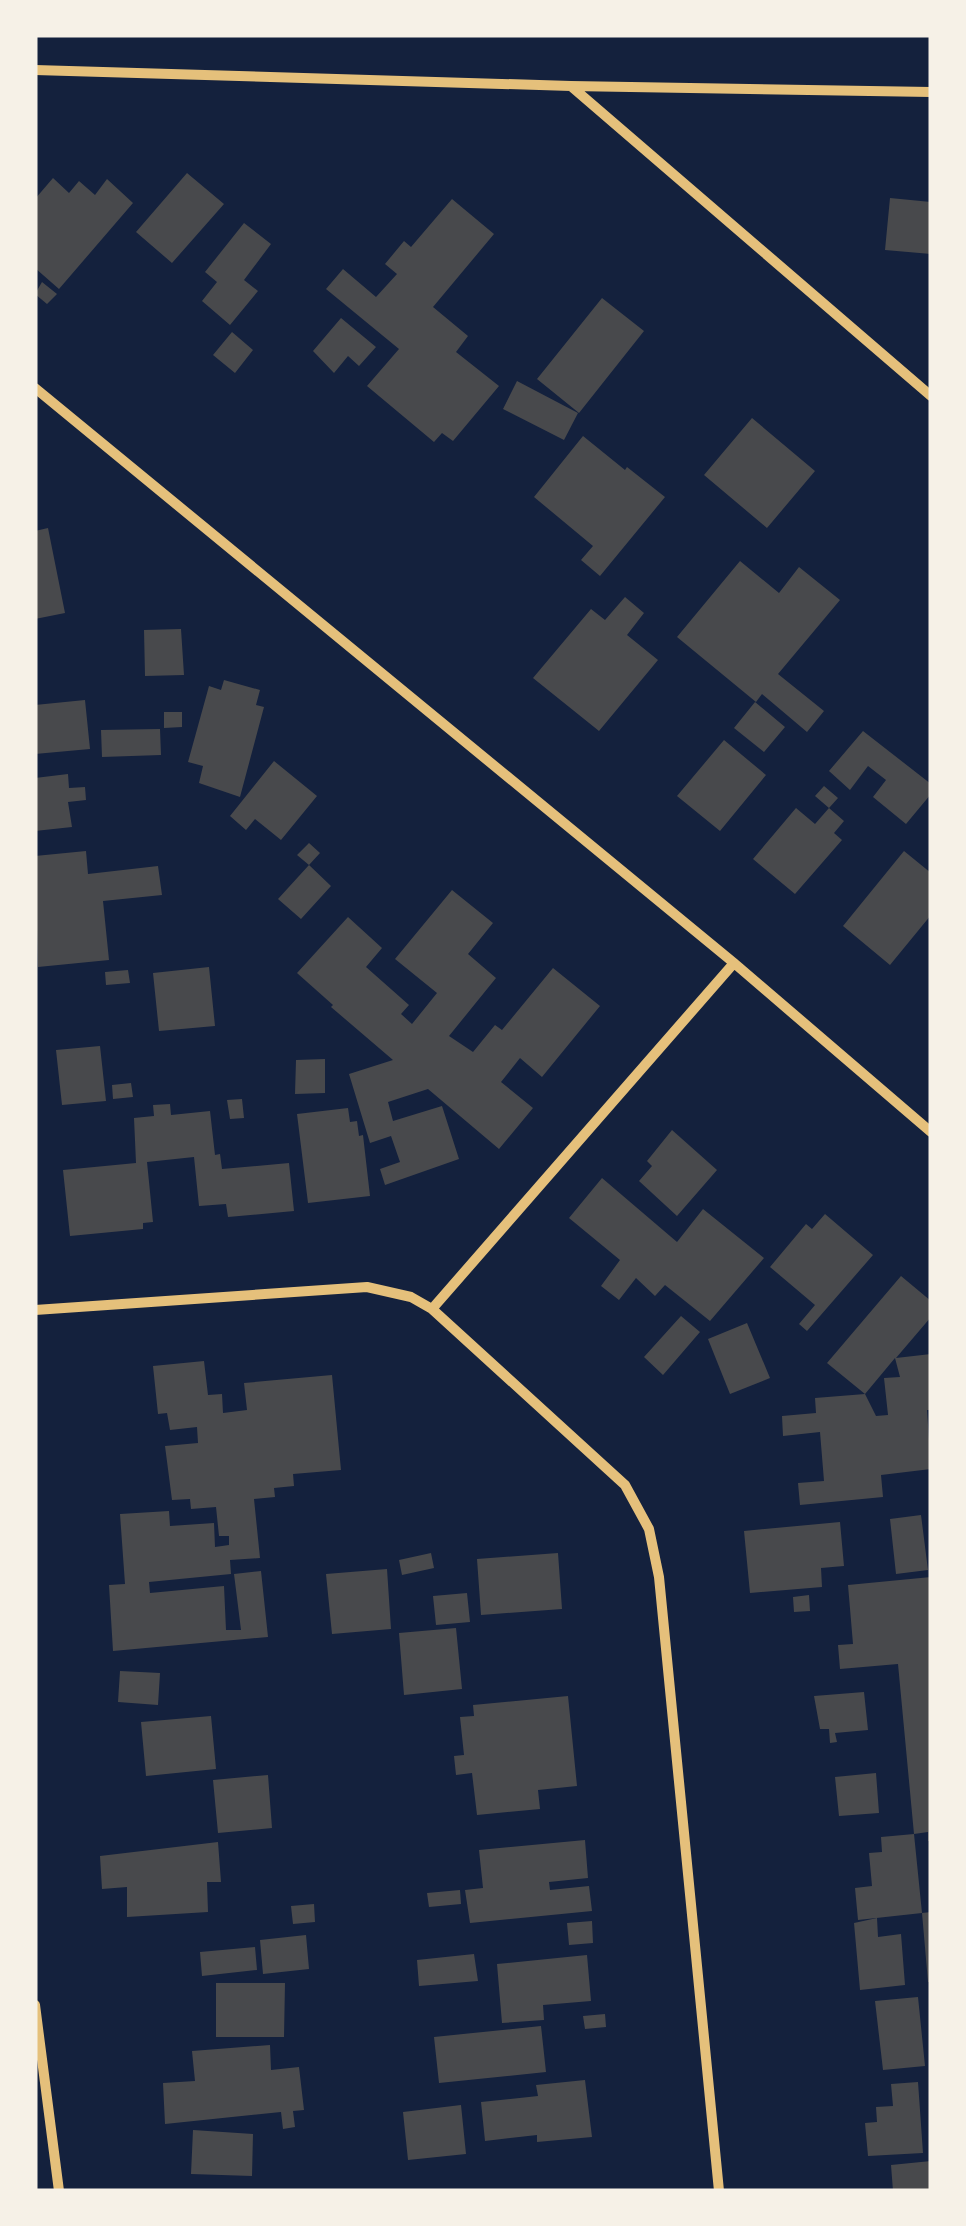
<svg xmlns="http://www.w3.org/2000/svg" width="966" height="2226" font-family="'Nunito Sans',sans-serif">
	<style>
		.building { fill: #48494c; fill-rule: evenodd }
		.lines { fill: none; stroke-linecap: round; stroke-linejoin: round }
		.minor { stroke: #e5c07b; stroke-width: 10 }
	</style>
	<rect width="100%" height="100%" fill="#14213d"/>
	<!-- building -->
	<path class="building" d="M187,173L224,204L172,263L136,232Z
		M53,178L69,193L79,181L95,195L107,179L133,203L59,289L35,268V199Z
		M890,198L931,202V254L885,250Z
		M452,199L494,234L433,307L468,336L456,352L499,386L453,441L442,433L434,442L367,386L399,349L326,289L343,269L376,297L397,274L385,264L404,241L411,247Z
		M244,223L271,244L244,280L258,291L230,325L202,301L217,282L205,272Z
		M42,282L57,294L47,304L35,294Z
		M602,298L644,331L579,413L537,379Z
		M341,318L376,347L359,366L348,356L334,373L313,351Z
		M232,332L253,350L235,373L213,355Z
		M517,381L578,413L564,440L503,409Z
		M752,418L815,471L767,528L704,475Z
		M583,436L625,470L627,467L665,497L600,576L581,560L593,546L534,497Z
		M48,528L65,613L35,619V531Z
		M740,561L779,593L799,567L840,600L778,674L824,711L807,732L762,694L756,702L677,637Z
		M625,597L644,613L627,635L658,660L599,731L533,678L591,609L605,620Z
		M181,629L184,675L145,676L144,630Z
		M224,680L260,690L256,705L264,707L240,797L199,783L203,766L188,762L209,686L221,690Z
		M85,700L90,749L35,754V705Z
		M755,702L785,727L764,752L734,728Z
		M164,712H182V727L164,728Z
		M160,729L161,755L102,757L101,730Z
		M863,731L931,784V794L906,824L873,797L886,780L868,766L850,790L829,771Z
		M724,740L766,775L720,831L677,796Z
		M274,761L317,796L281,840L255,819L246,830L230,816Z
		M68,774L69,788L85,787L86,800L68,802L72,827L35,831V778Z
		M824,786L838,798L829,808L844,821L834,833L842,840L795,894L753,859L796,808L815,824L829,808L815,796Z
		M309,843L320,853L309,865L297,855Z
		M86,851L88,874L158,866L162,895L103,901L109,960L38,967L35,856Z
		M904,851L931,873V915L890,965L843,926Z
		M309,865L331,886L301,919L278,899Z
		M452,890L493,923L468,954L496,978L449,1036L473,1052L495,1025L502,1030L553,968L600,1006L542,1077L520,1058L501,1082L533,1108L499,1149L428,1089L388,1102L393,1121L442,1106L459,1159L385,1185L380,1169L400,1162L391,1136L370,1143L349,1074L393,1060L331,1007L333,1005L297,973L348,917L382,948L366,967L409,1005L401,1014L412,1024L437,993L395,959Z
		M209,967L215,1026L159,1031L153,973Z
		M128,970L130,983L106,985L105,972Z
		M100,1046L106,1101L62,1105L56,1050Z
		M325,1059V1093L295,1094L296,1060Z
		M131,1083L133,1097L113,1099L112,1085Z
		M242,1099L244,1118L230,1119L227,1100Z
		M170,1104L171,1115L210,1111L215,1155L220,1154L222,1169L289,1163L294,1211L228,1217L226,1204L199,1206L194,1157L147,1162L153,1222L143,1223V1229L70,1236L63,1170L136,1163L134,1118L154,1116L153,1105Z
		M348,1108L350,1122L357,1121L359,1136L363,1135L370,1196L308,1203L297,1114Z
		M672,1130L717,1170L677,1216L639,1181L652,1166L647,1161Z
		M602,1178L677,1242L703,1209L764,1258L710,1321L665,1285L655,1296L636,1278L619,1300L601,1286L620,1260L569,1218Z
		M825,1214L873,1255L807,1331L799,1324L815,1305L770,1267L806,1224L812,1229Z
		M901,1276L931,1301V1317L896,1358L931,1354V1410H927L931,1469L881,1475L883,1497L800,1505L798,1483L824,1481L820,1432L783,1436L782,1416L816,1413L815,1398L865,1394L827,1363ZM895,1358L900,1377L884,1378L888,1415L876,1416L865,1394Z
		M681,1316L700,1332L663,1375L644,1357Z
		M747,1323L770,1378L730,1394L708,1339Z
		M204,1361L208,1395L222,1394L223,1413L247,1410L244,1383L332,1375L341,1470L293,1474L294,1486L274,1488L275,1497L254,1499L260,1558L230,1560L231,1574L149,1582L150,1593L224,1586L226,1630H241L234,1574L261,1571L268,1637L113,1651L109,1585L125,1584L120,1514L169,1511L170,1526L214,1523L215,1547L229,1545V1536H219L216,1507L191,1509L190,1499L172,1500L165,1446L198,1443L197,1427L170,1430L167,1413L158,1414L153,1366Z
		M921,1515L928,1570L896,1574L890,1519Z
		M840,1522L844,1566L821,1568L822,1587L750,1593L744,1531Z
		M431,1553L434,1568L402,1575L399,1560Z
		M558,1553L562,1609L481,1615L477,1559Z
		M387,1569L391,1629L332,1634L326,1574Z
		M931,1577V1841H928V1832L914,1834L898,1664L840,1669L838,1645L853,1644L848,1585Z
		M467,1593L470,1622L436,1625L433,1596Z
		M809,1595L810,1611L794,1612L793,1597Z
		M456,1628L462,1689L404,1695L399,1633Z
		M120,1671L160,1673L158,1705L118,1702Z
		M864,1692L868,1730L835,1733L837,1742L830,1743L829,1729H820L814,1696Z
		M568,1696L577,1786L538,1790L540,1809L477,1815L472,1773L456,1775L454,1756L464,1755L460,1717L474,1716L473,1705Z
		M211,1716L216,1769L146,1776L141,1722Z
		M876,1773L879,1813L839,1816L835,1777Z
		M268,1775L272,1828L218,1833L213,1780Z
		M914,1834L922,1913L858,1920L855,1888L872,1886L869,1853L882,1852L881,1837Z
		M585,1840L588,1878L549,1882L550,1890L589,1886L592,1911L470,1923L465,1890L483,1888L479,1850Z
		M218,1842L221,1882H207L208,1912L127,1917V1887L102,1889L100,1856Z
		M460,1890L461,1904L429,1907L427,1893Z
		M314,1904L315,1922L293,1924L291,1906Z
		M931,1912V1982H928L922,1913Z
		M877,1918L878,1937L901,1934L905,1985L860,1990L854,1923Z
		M592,1921L593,1943L569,1945L567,1923Z
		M306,1935L309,1969L263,1974L260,1940Z
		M255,1947L257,1970L202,1976L200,1952Z
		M474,1954L478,1981L419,1986L417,1960Z
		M587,1955L591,2001L543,2005L544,2020L502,2023L497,1964Z
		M216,1983H285L284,2037H216Z
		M918,1997L925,2066L883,2070L875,2001Z
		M605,2014L606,2027L585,2029L583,2016Z
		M541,2026L546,2072L439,2083L434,2037Z
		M270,2045L271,2070L299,2067L304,2110L293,2111L295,2127L283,2129L281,2112L165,2124L163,2083L195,2081L192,2051Z
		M585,2080L592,2137L537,2142V2135L485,2141L481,2102L538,2096L536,2085Z
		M918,2082L923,2153L868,2156L865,2123L877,2122L876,2107L893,2106L891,2084Z
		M461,2105L466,2154L408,2160L403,2112Z
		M193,2130L253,2134L252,2176L191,2174Z
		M931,2161V2191H893L891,2165Z"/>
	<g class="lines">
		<!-- minor -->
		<path class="minor" d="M35,70L571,86L931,92
			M572,87L931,396
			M35,388L734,963L931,1132
			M432,1309L625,1485L649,1529L659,1577L719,2191
			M35,1310L367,1287L411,1297L432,1309L734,963
			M35,2005L59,2191"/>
	</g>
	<!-- border -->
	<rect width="966" height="2226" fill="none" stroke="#f6f1e7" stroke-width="75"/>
</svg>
